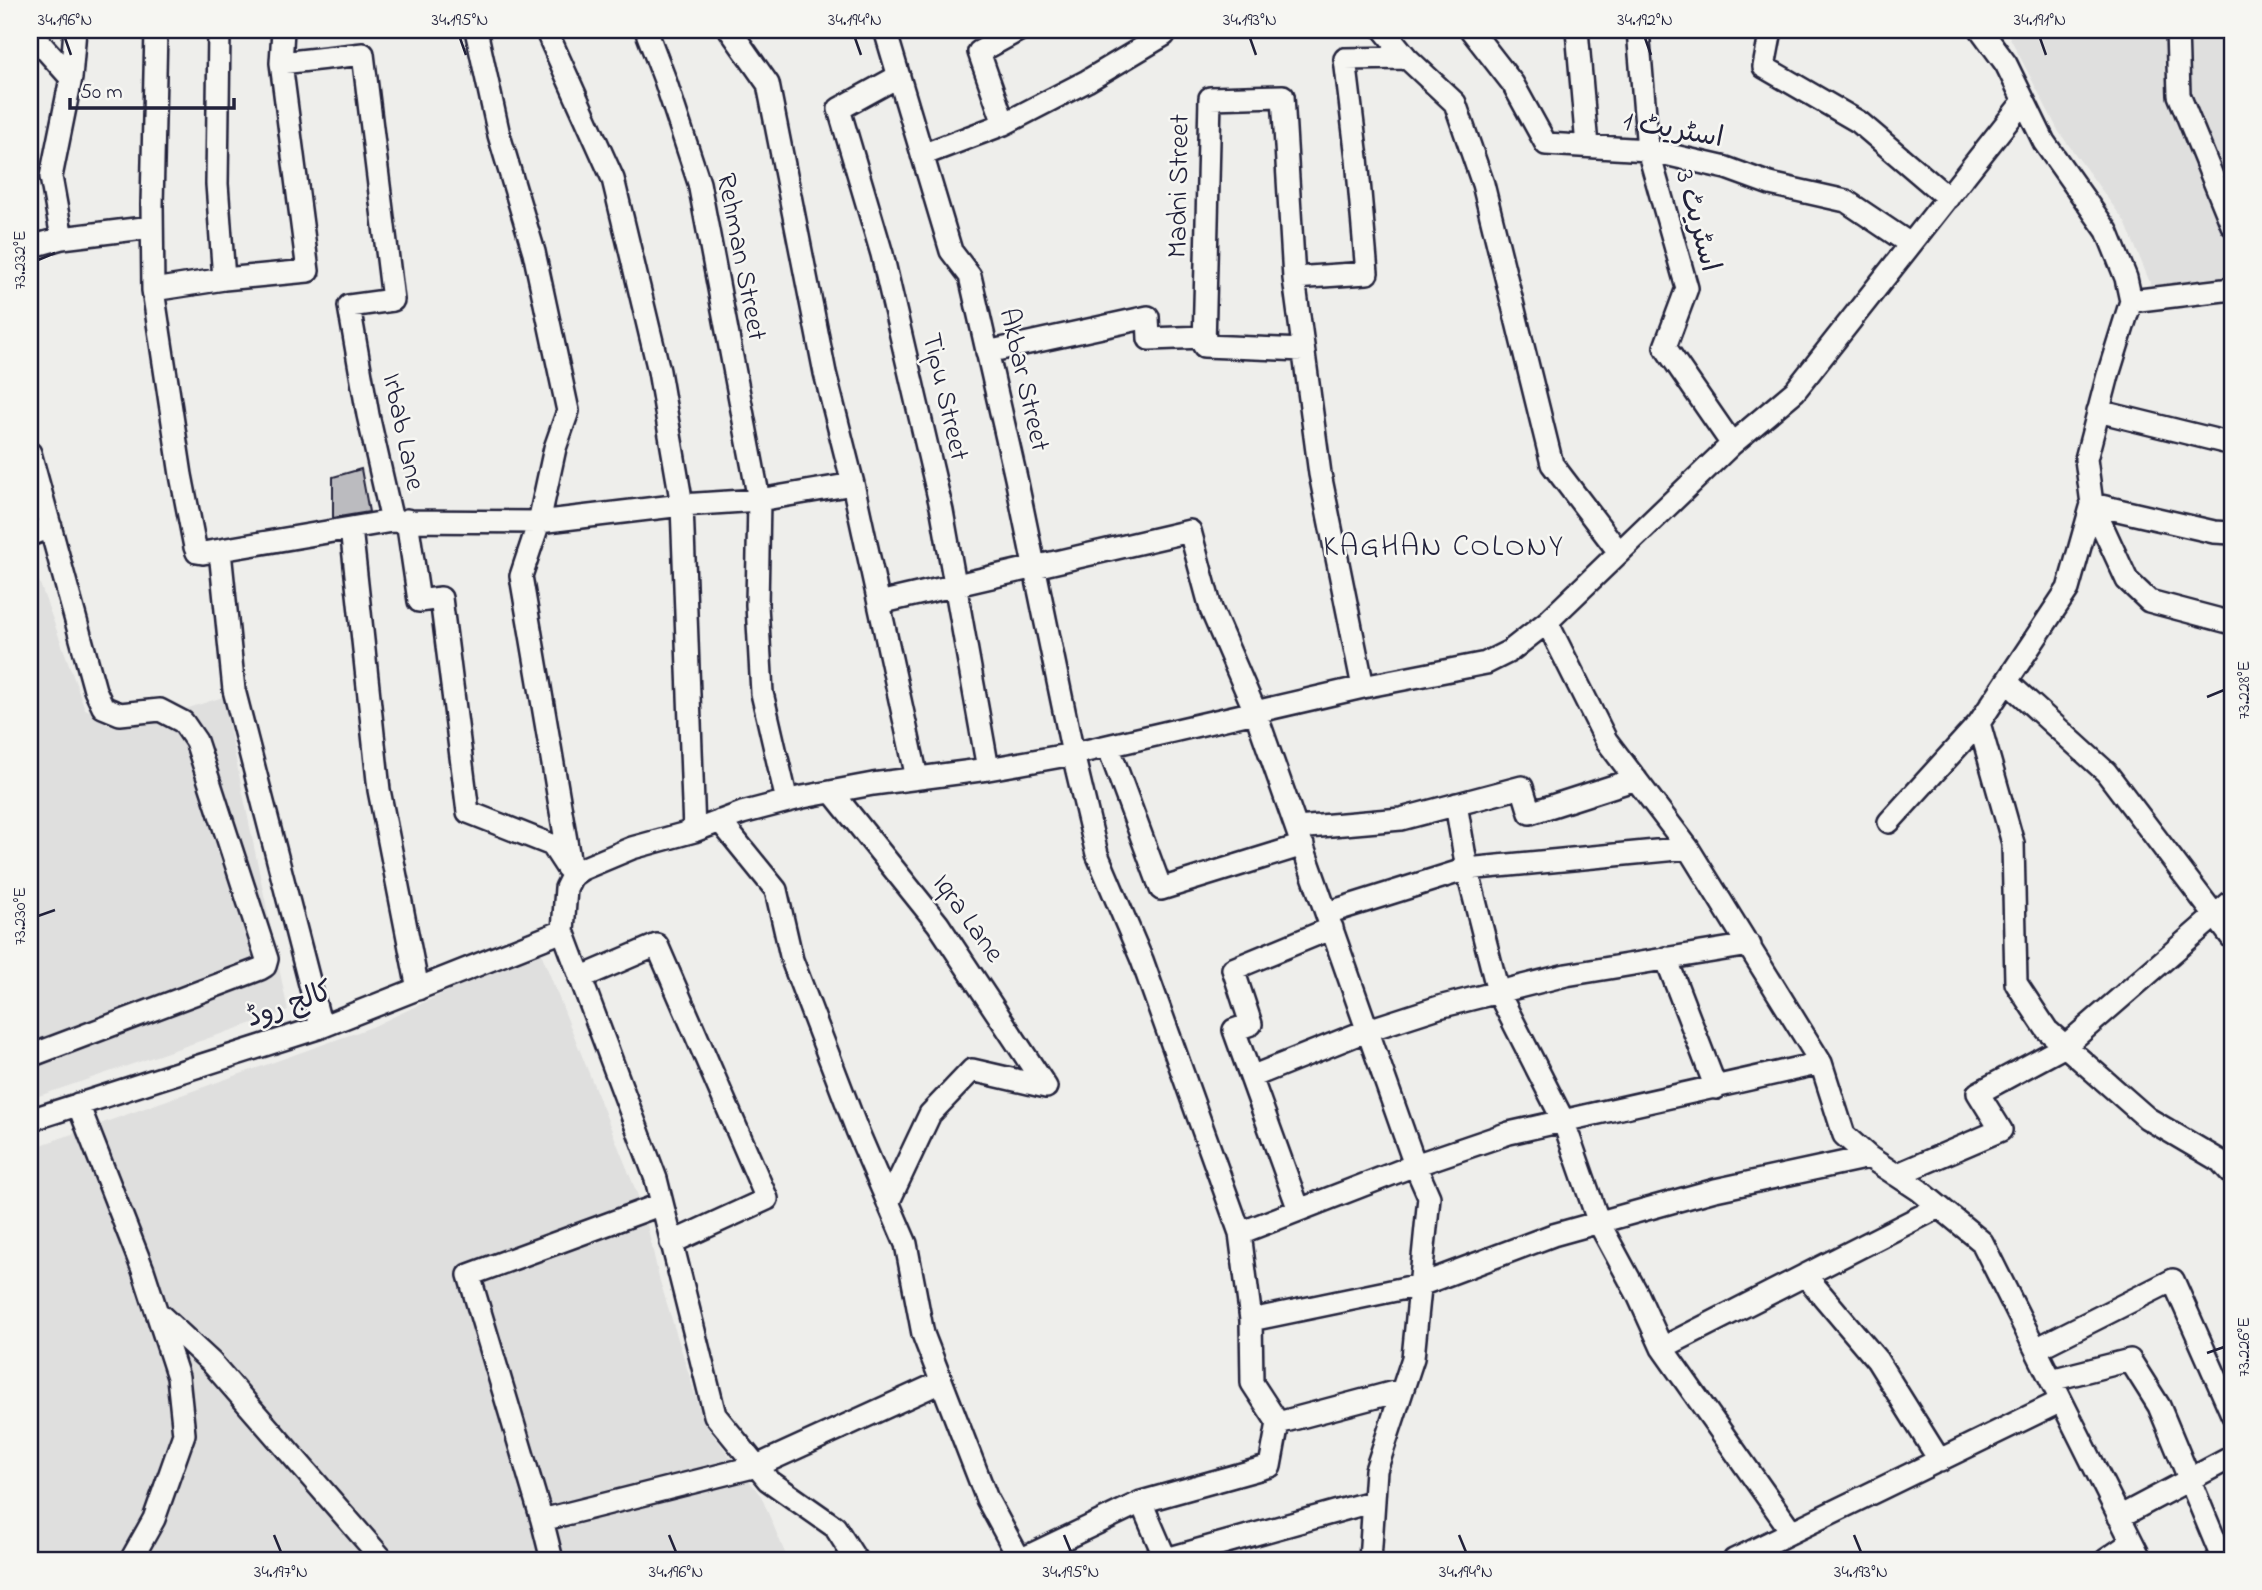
<svg xmlns="http://www.w3.org/2000/svg" width="2262" height="1590" font-family="'Indie Flower','Playpen Sans Arabic',sans-serif">
	<style>
		.built { fill: #dfdfde }
		.building { fill: #bbbbbf; stroke: #22223b; stroke-width: 2 }
		.lines { fill: none; stroke-linecap: round; stroke-linejoin: round }
		.minor-casing { stroke: #22223b; stroke-width: 26 }
		.minor { stroke: #f6f6f2; stroke-width: 21 }
		.ticks { fill: none; stroke: #22223b; stroke-width: 2.5 }
		.labels { text-anchor: middle; dominant-baseline: central; stroke-width: 5; stroke-linejoin: round; paint-order: stroke }
		.street-label { font-size: 28px; fill: #22223b; stroke: #f6f6f2 }
		.neighbourhood-label { font-size: 30px; letter-spacing: 2px; fill: #22223b; stroke: #f6f6f2 }
		.neatline { fill: none; stroke: #22223b; stroke-width: 2.5 }
		.ticks-label { font-size: 18px; text-anchor: middle; fill: #22223b }
	</style>
	<rect width="100%" height="100%" fill="#eeeeeb"/>
	<filter id="ink" filterUnits="userSpaceOnUse"><feTurbulence type="fractalNoise" baseFrequency=".0143" numOctaves="2"/><feDisplacementMap in="SourceGraphic" scale="14" xChannelSelector="R" yChannelSelector="G"/><feConvolveMatrix kernelMatrix="1 2 1 2 8 2 1 2 1" color-interpolation-filters="sRGB"/></filter>
	<g filter="url(#ink)">
		<!-- built -->
		<path class="built" d="M2006,30H2232V276L2153,290L2125,222L2059,132Z
			M30,556L85,709L129,727L223,697L288,1011L30,1099Z
			M539,948L644,1211L659,1278L704,1423L761,1496L788,1560H30V1149L372,1027Z"/>
		<!-- building -->
		<path class="building" d="M361,469L369,512L333,518V477Z"/>
		<g class="lines">
			<defs>
				<path id="minor" d="M156,30L152,205L153,290L181,475L195,547L197,552L203,553L392,521
					M219,30L217,184L224,279
					M476,30L499,135L534,252L568,411L555,448L539,522L682,505L759,500L853,484L917,778
					M546,30L613,179L659,371L682,505L694,831
					M646,30L665,80L699,183L759,500L757,605L762,693L787,801
					M730,30L768,84L825,373L853,484
					M1384,30L1407,58L1455,103L1483,184L1552,464L1619,552
					M1471,30L1513,84L1546,144L1648,150L1726,168L1770,184L1846,201L1910,244
					M1577,30L1587,146
					M1638,30L1648,150L1687,288L1665,347L1732,444
					M1771,30L1764,67L1859,122L1948,198
					M1981,30L2006,64L2044,142L2107,231L2126,278L2131,301L2108,375L2086,459L2092,504L2068,589L1979,723L2013,843L2016,983L2047,1030L2065,1046L2147,1118L2220,1161L2232,1174
					M2177,30L2179,95L2232,225
					M30,32L71,78L51,177L62,238L152,227
					M281,63L363,54L393,300L349,306L368,415L392,521L539,522L521,576L572,876
					M899,76L839,109L882,254L942,511L988,769
					M71,78L75,30
					M1004,124L1087,81L1164,35L1165,30
					M922,155L1004,124L979,52L1019,30
					M30,247L62,238
					M1294,278L1367,273L1357,158L1345,59L1407,58
					M153,290L224,279L308,271L281,63L283,30
					M2131,301L2232,289
					M1303,350L1204,346L1210,98L1283,96L1294,278L1320,474L1363,687
					M987,352L1148,317L1149,339L1205,337
					M2098,411L2232,444
					M30,453L95,690L103,707L120,714L160,710L183,722L196,741L267,959L265,966L260,969L30,1056
					M2092,504L2127,580L2149,601L2232,623
					M2092,504L2214,532L2232,533
					M407,520L419,601L441,598L468,812L552,845L567,868
					M351,528L379,790L418,989
					M30,535L51,527
					M220,551L234,690L321,1027
					M879,603L1190,531L1211,609L1255,711L1415,1165L1429,1197L1413,1358L1376,1470L1370,1560
					M1547,622L1606,740L1688,848L1821,1063L1844,1135L1869,1157L1919,1190L1982,1242L2141,1560
					M2007,682L2106,772L2232,938
					M1108,746L1161,889L1303,845
					M832,792L938,924L1046,1087
					M1456,804L1467,869L1498,992L1563,1120L1599,1223L1638,1295L1662,1348L1792,1532
					M720,821L776,890L792,960L857,1130L906,1244L923,1334L987,1499L1020,1560L1141,1502L1270,1466L1278,1423L1252,1383L1251,1320L1240,1233L1142,960L1097,854L1073,754L1016,478L970,276L951,251L885,30
					M1889,822L1979,723
					M1297,828L1401,819L1522,787L1530,813L1636,779
					M1327,913L1467,869L1688,848
					M1666,958L1716,1088
					M580,978L657,945L767,1199L671,1243
					M1251,1077L1368,1030L1439,1007L1566,975L1750,945
					M78,1104L143,1270L178,1377L184,1434L154,1519L131,1560
					M30,1120L321,1027L563,931
					M1896,1175L2001,1130L1978,1093L2065,1046L2232,901
					M888,1203L930,1114L972,1070L1046,1087
					M1299,1210L1234,1030L1251,1024L1233,969L1332,928
					M1240,1233L1415,1165L1509,1133L1821,1063
					M1805,1275L1877,1360L1940,1461
					M158,1313L211,1362L383,1560
					M1251,1320L1420,1285L1553,1235L1715,1190L1869,1157
					M1662,1348L1939,1207
					M2036,1349L2173,1280L2232,1414
					M2051,1380L2130,1360L2159,1406L2223,1560
					M1278,1423L1402,1390
					M1141,1502L1166,1560
					M2119,1517L2232,1457
					M542,1520L757,1466L941,1382
					M1166,1559L1374,1501
					M552,1560L542,1520L469,1275L662,1204
					M856,1560L835,1527L768,1480L715,1415L656,1179L563,931L566,888L572,876L582,869L632,848L694,831L742,813L803,797L873,784L988,769L1073,754L1363,687L1486,663L1510,651L1547,622L1732,444L1795,391L2023,102
					M1734,1560L2061,1401
					M2106,1560L2132,1542"/>
			</defs>
			<!-- minor casing -->
			<use href="#minor" class="minor-casing"/>
			<!-- minor -->
			<use href="#minor" class="minor"/>
		</g>
	</g>
	<!-- ticks -->
	<path class="ticks" d="M65,38L71,55M460,38L466,55M855,38L861,55M1250,38L1256,55M1645,38L1651,55M2040,38L2046,55M38,260L55,253M2207,697L2224,690M38,916L55,910M2207,1353L2224,1347M274,1535L281,1552M669,1535L676,1552M1064,1535L1071,1552M1459,1535L1466,1552M1854,1535L1861,1552"/>
	<g class="labels">
		<!-- street labels -->
		<g class="street-label">
			<text transform="translate(1673 131) rotate(10)">اسٹریٹ 1</text>
			<text transform="translate(1180 186) rotate(-89)">Madni Street</text>
			<text transform="translate(1696 221) rotate(75)">اسٹریٹ 3</text>
			<text transform="translate(740 257) rotate(79)">Rehman Street</text>
			<text transform="translate(1023 380) rotate(77)">Akbar Street</text>
			<text transform="translate(944 397) rotate(77)">Tipu Street</text>
			<text transform="translate(402 432) rotate(78)">Irbab Lane</text>
			<text transform="translate(967 919) rotate(54)">Iqra Lane</text>
			<text transform="translate(290 1006) rotate(-19)">کالج روڈ</text>
		</g>
		<!-- neighbourhood labels -->
		<g class="neighbourhood-label">
			<text x="1444" y="548">KAGHAN COLONY</text>
		</g>
	</g>
	<!-- margin -->
	<rect width="2262" height="1590" fill="none" stroke="#f6f6f2" stroke-width="77"/>
	<!-- scale -->
	<path d="M70 98v10h164v-10" fill="none" stroke="#22223b" stroke-width="3.5"/>
	<text x="80" y="98" font-size="21" fill="#22223b" stroke="#f6f6f2" stroke-width="5" paint-order="stroke">50 m</text>
	<rect x="38" y="38" width="2186" height="1514" class="neatline"/>
	<g class="ticks-label">
		<text x="65" y="25">34.196°N</text>
		<text x="460" y="25">34.195°N</text>
		<text x="855" y="25">34.194°N</text>
		<text x="1250" y="25">34.193°N</text>
		<text x="1645" y="25">34.192°N</text>
		<text x="2040" y="25">34.191°N</text>
		<text transform="translate(19 260) rotate(-90)" y="6">73.232°E</text>
		<text transform="translate(2243 690) rotate(-90)" y="6">73.228°E</text>
		<text transform="translate(19 916) rotate(-90)" y="6">73.230°E</text>
		<text transform="translate(2243 1347) rotate(-90)" y="6">73.226°E</text>
		<text x="281" y="1577">34.197°N</text>
		<text x="676" y="1577">34.196°N</text>
		<text x="1071" y="1577">34.195°N</text>
		<text x="1466" y="1577">34.194°N</text>
		<text x="1861" y="1577">34.193°N</text>
	</g>
</svg>
